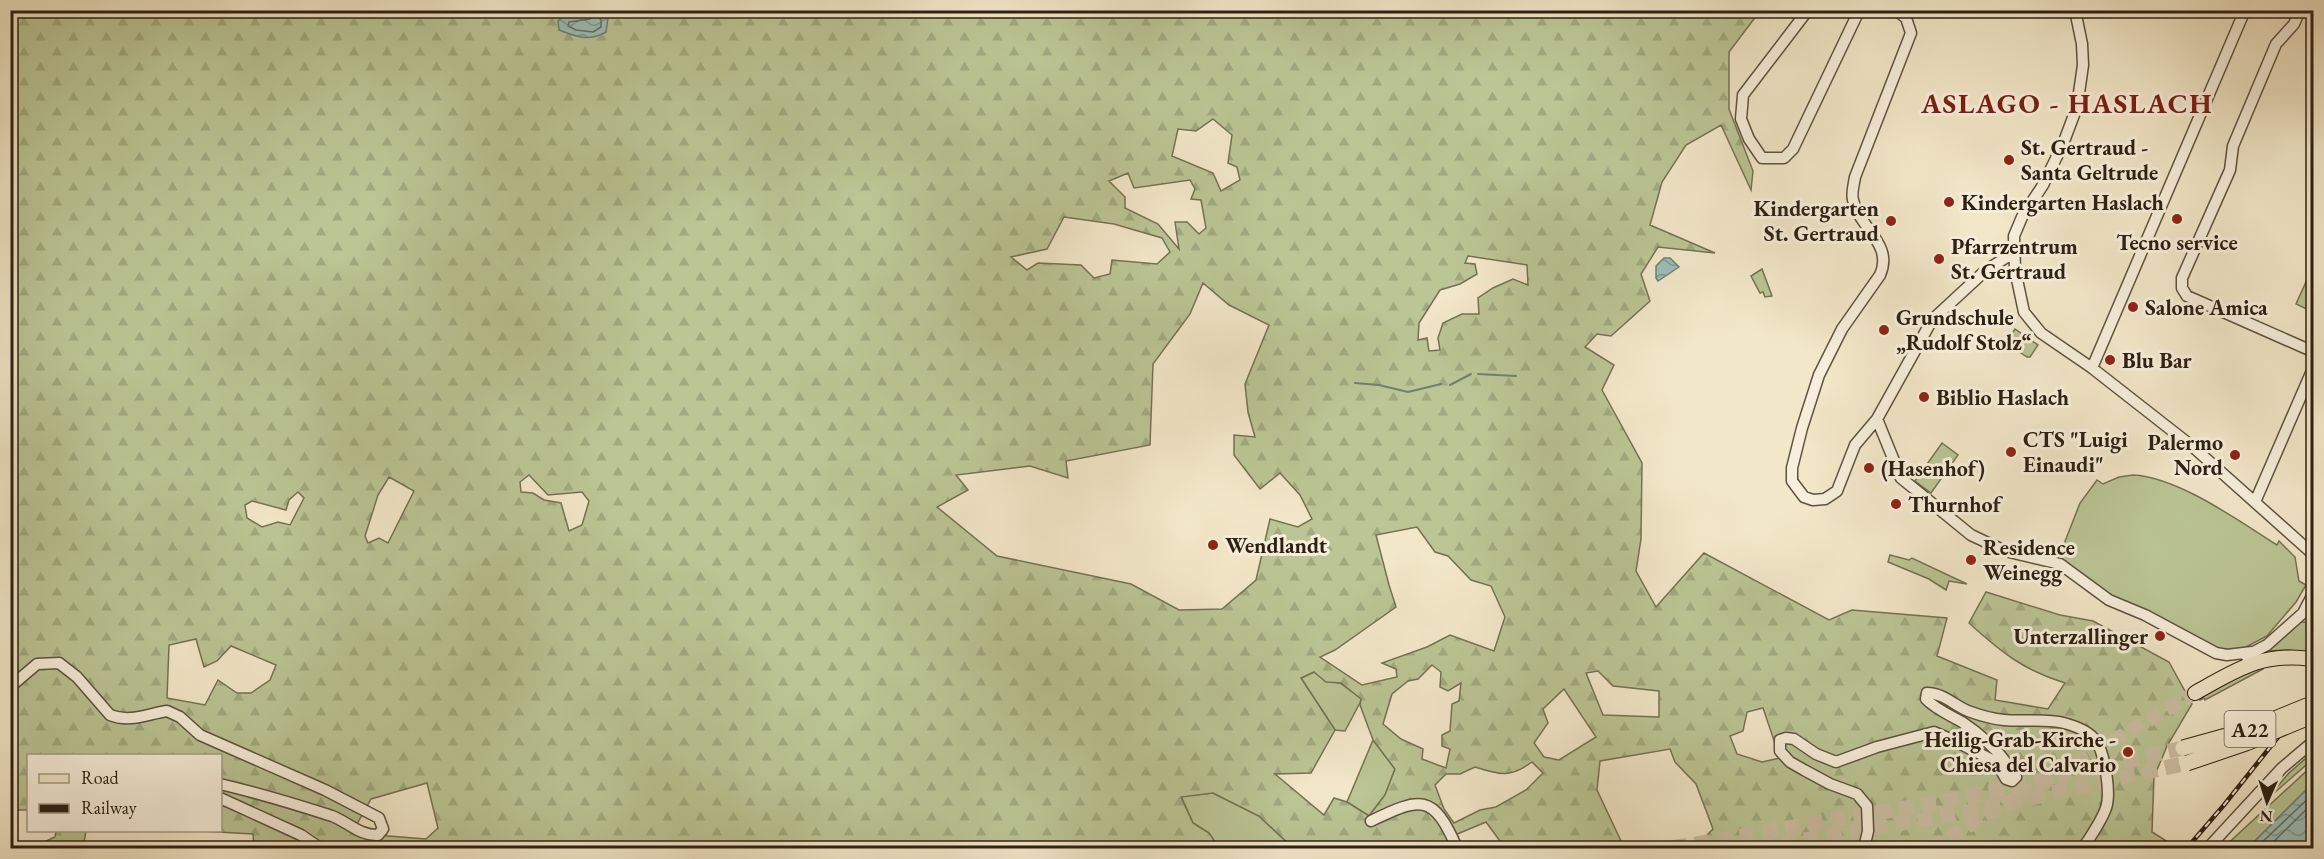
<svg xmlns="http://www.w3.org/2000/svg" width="2324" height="859" font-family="'EB Garamond',serif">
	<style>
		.grass { fill: #bbc595; stroke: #747254; stroke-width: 1.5 }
		.forest { fill: url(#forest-firs); stroke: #747254; stroke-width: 1.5; fill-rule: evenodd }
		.park { fill: url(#park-tufts); stroke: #747254; stroke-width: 1.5 }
		.water { fill: url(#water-waves); stroke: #707f77; stroke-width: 1.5 }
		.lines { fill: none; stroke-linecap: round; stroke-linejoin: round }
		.shore { stroke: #647066; stroke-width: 1.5 }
		.stream { stroke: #707f77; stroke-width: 2 }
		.major-tunnel { stroke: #cbbfa4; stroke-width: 14; stroke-dasharray: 14 7; stroke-linecap: butt }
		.highway-tunnel { stroke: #cbbfa4; stroke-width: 15; stroke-dasharray: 15 8; stroke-linecap: butt }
		.minor-casing { stroke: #5e5240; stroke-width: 13 }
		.major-casing { stroke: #2d2013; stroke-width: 16 }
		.minor { stroke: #f7efdb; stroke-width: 10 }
		.major { stroke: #f2e7c8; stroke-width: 14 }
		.rail-casing { stroke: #2d2013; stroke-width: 4.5 }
		.rail { stroke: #f7efdb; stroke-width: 2; stroke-dasharray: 7; stroke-linecap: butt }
		.highway-bridge-casing { stroke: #2d2013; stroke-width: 17; stroke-linecap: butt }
		.highway-bridge { stroke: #f2e7c8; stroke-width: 15 }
		.poi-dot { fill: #8f2418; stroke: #f7efdb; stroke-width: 2 }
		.labels { text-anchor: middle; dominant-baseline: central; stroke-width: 6; stroke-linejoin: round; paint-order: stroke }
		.shield { fill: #f7efdb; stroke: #6a5e4f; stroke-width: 1.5 }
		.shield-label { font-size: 21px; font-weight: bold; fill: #2d2013 }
		.poi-label { font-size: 22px; font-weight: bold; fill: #2d2013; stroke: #f7efdb; text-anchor: start }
		.district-label { font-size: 28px; font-weight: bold; letter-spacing: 1.5px; fill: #7a1f14; stroke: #f7efdb }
	</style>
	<defs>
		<pattern id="forest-firs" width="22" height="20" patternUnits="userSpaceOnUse" patternTransform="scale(1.5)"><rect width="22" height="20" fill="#bbc595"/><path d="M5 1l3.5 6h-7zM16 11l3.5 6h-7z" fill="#a1a980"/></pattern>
		<pattern id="park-tufts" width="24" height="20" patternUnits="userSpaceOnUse" patternTransform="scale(1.5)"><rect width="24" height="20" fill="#bbc595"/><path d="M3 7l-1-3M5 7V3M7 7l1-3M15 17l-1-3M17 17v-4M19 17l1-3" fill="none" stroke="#a1a980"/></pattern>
		<pattern id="water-waves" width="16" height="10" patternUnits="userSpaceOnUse" patternTransform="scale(1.5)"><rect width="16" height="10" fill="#9cbfba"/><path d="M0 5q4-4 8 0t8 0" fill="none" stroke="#809b96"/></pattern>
	</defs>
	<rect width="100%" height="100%" fill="#f2e7c8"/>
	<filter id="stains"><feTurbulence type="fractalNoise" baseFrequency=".00333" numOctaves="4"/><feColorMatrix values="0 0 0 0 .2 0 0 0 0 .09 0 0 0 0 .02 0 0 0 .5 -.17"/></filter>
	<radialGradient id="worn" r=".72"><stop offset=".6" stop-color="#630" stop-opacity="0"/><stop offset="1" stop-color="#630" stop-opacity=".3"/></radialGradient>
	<!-- grass -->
	<path class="grass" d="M2310,273L2313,275V312L2296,304Z
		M2015,329L2038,345L2030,357H2027L2006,343Z
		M1942,443L1958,455L1931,493L1915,481Z
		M2133,475C2178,477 2239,521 2277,545L2279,541L2295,557L2299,581L2306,585L2296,602L2267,636L2244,648L2234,650L2213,649L2110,597L2059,556L2061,551L2064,552L2067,545L2064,544L2080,503L2097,480L2103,484L2119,477Z
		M1890,555L1909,560L1912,558L1967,584L1949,581L1946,590L1929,579L1888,562Z
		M2299,622H2307L2313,634V654L2289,650L2263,651Z
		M2263,666V669L2205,700L2204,698L2200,700L2199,699L2247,672Z
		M1314,672L1326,681L1340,683L1362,699L1345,731L1335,730L1301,678Z
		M1373,740L1395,769L1385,795L1369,816L1347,802Z
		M2313,752V759L2265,801L2289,773Z
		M2313,765V787L2305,791L2248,848H2223Z
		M1213,793L1259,816L1291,846L1296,848H1219L1209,833L1193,823L1181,796Z"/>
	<!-- forest -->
	<path class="forest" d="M10,11H1760L1729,52V109L1753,171L1751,190L1721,125L1686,145L1662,182L1650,225L1715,253L1658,247L1641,274L1650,301L1611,336L1597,334L1585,347L1614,365L1602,390L1642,463L1641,539L1636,571L1656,607L1704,553L1829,620L1852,610L1947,618L1937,656L1997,680L1995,700L2048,709L2065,683C2023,670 2001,652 1969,623L1986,592L2060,615L2093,621L2169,662L2192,704L2167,746L2154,777L2152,832L2176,847L1643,848H1694L1713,829L1696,784L1675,762L1670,749L1600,761L1597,790L1622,843L1634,848H1505L1486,822L1455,835L1460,848H1296L1291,846L1259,816L1213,793L1181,797L1193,823L1209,833L1219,848H254L253,834L200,831L220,830V756H28V810H11ZM1213,119L1232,135L1228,163L1237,167L1240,180L1221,191L1213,173L1172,156L1178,129L1196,131ZM1128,173L1134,188L1190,180L1195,189L1191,199L1201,200L1206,228L1199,234L1187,222H1175L1179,249L1158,224L1125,208V197L1109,181ZM1064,217L1114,224L1162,238L1170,252L1157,264L1112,260L1110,274L1094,278L1081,265L1038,263L1027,270L1011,257L1047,249ZM1468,256L1527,265L1528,285L1513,279L1493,288L1478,298L1479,314H1462L1443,323L1438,338L1440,350L1429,351L1427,338L1418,340L1419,323L1440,290L1460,284L1477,274L1475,264L1465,263ZM1203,283L1229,305L1269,325L1245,384L1248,412L1255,437L1234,435V455L1260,489L1280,473L1300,495L1312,519L1298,527L1270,519L1256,580L1222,609L1179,610L1131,584L997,556L937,507L968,490L956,475L1030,466L1068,478L1066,461L1150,445L1153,364L1190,314ZM529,475L548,495L582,492L589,501L582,525L569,531L561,503L544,500L533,493L521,492L520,482ZM389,477L414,491L388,543L379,538L368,543L365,536L378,495ZM298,492L304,498L290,525L278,522L262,527L247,518L245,505L252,501L286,510L289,500ZM1417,527L1435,552L1448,556L1471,580L1491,586L1505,617L1494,651L1450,635L1427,647L1382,663L1396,669L1397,677L1362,685L1320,657L1335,650L1396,607L1389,585L1376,535ZM196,639L204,667L217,661L231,646L276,665L270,680L251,693H237L218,680L205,705L167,698L169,645ZM1432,665L1441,672L1440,687L1448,691L1461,683L1459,701L1452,704L1450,731L1442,735V746L1450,749L1446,768L1422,759L1423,749L1401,739L1383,724L1392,694L1408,681L1418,679ZM1598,671L1613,686L1659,691V717L1603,715L1586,673ZM1314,672L1326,682L1341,683L1361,699L1360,705L1373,740L1395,769L1385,795L1369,816L1347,802L1334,798L1324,815L1275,774L1311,773L1335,730L1301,678ZM1564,689L1596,737L1559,760L1544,757L1534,743L1548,723L1543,709ZM1763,708L1780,758L1762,762L1737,754L1730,736L1743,731L1747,712ZM1532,762L1543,773L1526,790L1496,807L1480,810L1454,823L1444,809L1435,785L1446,774H1460L1475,767C1500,775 1510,778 1532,762ZM427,783L438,828L426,839L352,833L371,799Z
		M56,831H86L83,848H31L55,837Z"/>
	<!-- park -->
	<path class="park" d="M1762,269L1772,296L1765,297L1763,292L1760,293L1751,276Z"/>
	<!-- water -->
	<path class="water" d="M602,11L608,18L606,32C588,42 578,37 559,30L558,21L562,17Z
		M1664,258H1670L1679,267L1658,281L1656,278V266Z
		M2313,787V848H2248L2305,791Z"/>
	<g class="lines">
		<!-- shore -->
		<path class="shore" d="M596,15L601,20V27L593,32L576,30L568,26L569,22L590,19Z
			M2256,848L2314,793
			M2267,848L2314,802"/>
		<!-- stream -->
		<path class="stream" d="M1478,374L1516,376
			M1355,383L1379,385L1408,392L1441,384
			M1450,385L1471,374"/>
		<!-- major-tunnel -->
		<path class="major-tunnel" d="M1931,848L2195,693"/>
		<!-- highway-tunnel -->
		<path class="highway-tunnel" d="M1672,848L1963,798L2183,748
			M1759,848L1967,812L2187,763"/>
		<defs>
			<path id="minor" d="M1808,10L1743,95L1741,119L1749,139L1762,158H1784L1793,149L1857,15L1864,10
				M1896,10L1906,18L1911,33L1855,177C1854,184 1851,193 1853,200C1859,228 1894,244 1880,275L1842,329L1819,375L1802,428L1792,468V481L1804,497L1813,500L1825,499L1837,491L1855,445L1877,419L1932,320L1985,271L2013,253
				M2075,10L2082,44L2083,65L2077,107L2063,144L2043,185L2022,217L2014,236L2015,270L2024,312L2041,333L2092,368L2193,447L2314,555
				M2300,10L2294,24L2276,44L2233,146L2230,170L2182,278V288L2187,296L2314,352
				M2092,368L2245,10
				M1877,419L1901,478L1971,535L2005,551L2060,564L2109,600L2145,615L2216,653L2227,655L2252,652
				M2255,502L2314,366
				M2246,656L2267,645L2303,613L2314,592
				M10,687L37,664L59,663L77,677L110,715C130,723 147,714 167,711L180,717L200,735L325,790L379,818L383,829L378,835C360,836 348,822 332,816C295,804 258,793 220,784
				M220,798L301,835L320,848
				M1371,821C1421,797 1433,793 1457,848
				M1864,848L1868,831L1867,806L1857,794L1830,784L1804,770L1790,762L1780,751V740L1786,738L1794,739L1816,754L1836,762L1877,747L1934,732L1955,741L1996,762L2006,779L2012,781L2016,777C2003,755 1983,736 1962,722C1950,715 1935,709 1926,699L1927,693C1943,693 1954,705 1968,711C1979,715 1993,719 2004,720C2024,722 2044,718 2064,723C2075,726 2090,732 2096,741C2105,754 2111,793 2106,808C2101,822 2091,836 2083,848
				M2208,848L2282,768L2314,741"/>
			<path id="major" d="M2195,693C2236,670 2262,652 2311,659"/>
		</defs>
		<!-- minor casing -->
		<use href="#minor" class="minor-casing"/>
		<!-- major casing -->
		<use href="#major" class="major-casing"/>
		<!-- minor -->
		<use href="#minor" class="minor"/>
		<!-- major -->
		<use href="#major" class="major"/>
		<defs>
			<path id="rail" d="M2187,848L2224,805L2314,692"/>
		</defs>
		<!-- rail casing -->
		<use href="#rail" class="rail-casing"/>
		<!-- rail -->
		<use href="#rail" class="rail"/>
		<defs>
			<path id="highway-bridge" d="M2183,748L2248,730L2314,703
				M2187,763L2246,743L2314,715"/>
		</defs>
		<!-- highway-bridge casing -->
		<use href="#highway-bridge" class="highway-bridge-casing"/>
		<!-- highway-bridge -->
		<use href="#highway-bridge" class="highway-bridge"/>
	</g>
	<!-- markers -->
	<g class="poi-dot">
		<circle cx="2009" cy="160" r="6"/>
		<circle cx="1949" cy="202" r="6"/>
		<circle cx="2177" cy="219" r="6"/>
		<circle cx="1891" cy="221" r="6"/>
		<circle cx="1939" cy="259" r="6"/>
		<circle cx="2133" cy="307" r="6"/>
		<circle cx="1884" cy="330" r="6"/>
		<circle cx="2110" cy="360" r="6"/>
		<circle cx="1924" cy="397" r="6"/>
		<circle cx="2011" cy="452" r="6"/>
		<circle cx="2235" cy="455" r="6"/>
		<circle cx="1869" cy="468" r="6"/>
		<circle cx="1896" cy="504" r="6"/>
		<circle cx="1213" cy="545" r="6"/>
		<circle cx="1971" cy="560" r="6"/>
		<circle cx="2160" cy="636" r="6"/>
		<circle cx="2128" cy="752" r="6"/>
	</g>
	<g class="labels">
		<!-- shield labels -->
		<rect class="shield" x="2224.5" y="711" width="51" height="36" rx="4.5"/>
		<g class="shield-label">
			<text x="2250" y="729">A22</text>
		</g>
		<!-- poi labels -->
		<g class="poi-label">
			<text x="2021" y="147">St. Gertraud -<tspan x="2021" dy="25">Santa Geltrude</tspan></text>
			<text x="1961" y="202">Kindergarten Haslach</text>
			<text x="1879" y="208" text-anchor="end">Kindergarten<tspan x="1879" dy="25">St. Gertraud</tspan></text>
			<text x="2177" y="242" text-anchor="middle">Tecno service</text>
			<text x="1951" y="246">Pfarrzentrum<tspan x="1951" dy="25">St. Gertraud</tspan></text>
			<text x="2145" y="307">Salone Amica</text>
			<text x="1896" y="317">Grundschule<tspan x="1896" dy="25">„Rudolf Stolz“</tspan></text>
			<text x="2122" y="360">Blu Bar</text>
			<text x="1936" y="397">Biblio Haslach</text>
			<text x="2023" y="439">CTS "Luigi<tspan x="2023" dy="25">Einaudi"</tspan></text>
			<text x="2223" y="442" text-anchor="end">Palermo<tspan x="2223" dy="25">Nord</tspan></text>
			<text x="1881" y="468">(Hasenhof)</text>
			<text x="1908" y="504">Thurnhof</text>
			<text x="1225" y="545">Wendlandt</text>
			<text x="1983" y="547">Residence<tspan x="1983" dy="25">Weinegg</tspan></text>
			<text x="2148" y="636" text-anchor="end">Unterzallinger</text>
			<text x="2116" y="739" text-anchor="end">Heilig-Grab-Kirche -<tspan x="2116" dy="25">Chiesa del Calvario</tspan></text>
		</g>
		<!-- district labels -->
		<g class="district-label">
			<text x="2067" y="103">ASLAGO - HASLACH</text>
		</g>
	</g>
	<!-- margin -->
	<rect width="2324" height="859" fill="none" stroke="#f2e7c8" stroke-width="36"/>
	<rect x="12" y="12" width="2300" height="835" fill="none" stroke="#2d2013" stroke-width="3"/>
	<rect x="18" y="18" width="2288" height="823" fill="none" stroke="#2d2013" stroke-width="1.5"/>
	<!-- legend -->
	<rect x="27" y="754" width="195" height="78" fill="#f7efdb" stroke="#a69c8b" stroke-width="1.5"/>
	<rect x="39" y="774" width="30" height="9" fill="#f2e7c8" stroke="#a69c8b" stroke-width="1.5"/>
	<text x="81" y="784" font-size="18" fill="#2d2013">Road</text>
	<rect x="39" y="804" width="30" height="9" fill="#2d2013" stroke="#a69c8b" stroke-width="1.5"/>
	<text x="81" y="814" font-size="18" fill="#2d2013">Railway</text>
	<!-- north arrow -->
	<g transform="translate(2267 802) rotate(183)" stroke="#f7efdb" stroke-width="4.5" paint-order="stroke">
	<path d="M0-4.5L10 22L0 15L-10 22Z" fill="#2d2013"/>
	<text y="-9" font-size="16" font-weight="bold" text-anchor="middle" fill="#2d2013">N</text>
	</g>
	<rect width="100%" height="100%" filter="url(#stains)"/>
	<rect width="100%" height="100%" fill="url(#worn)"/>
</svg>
